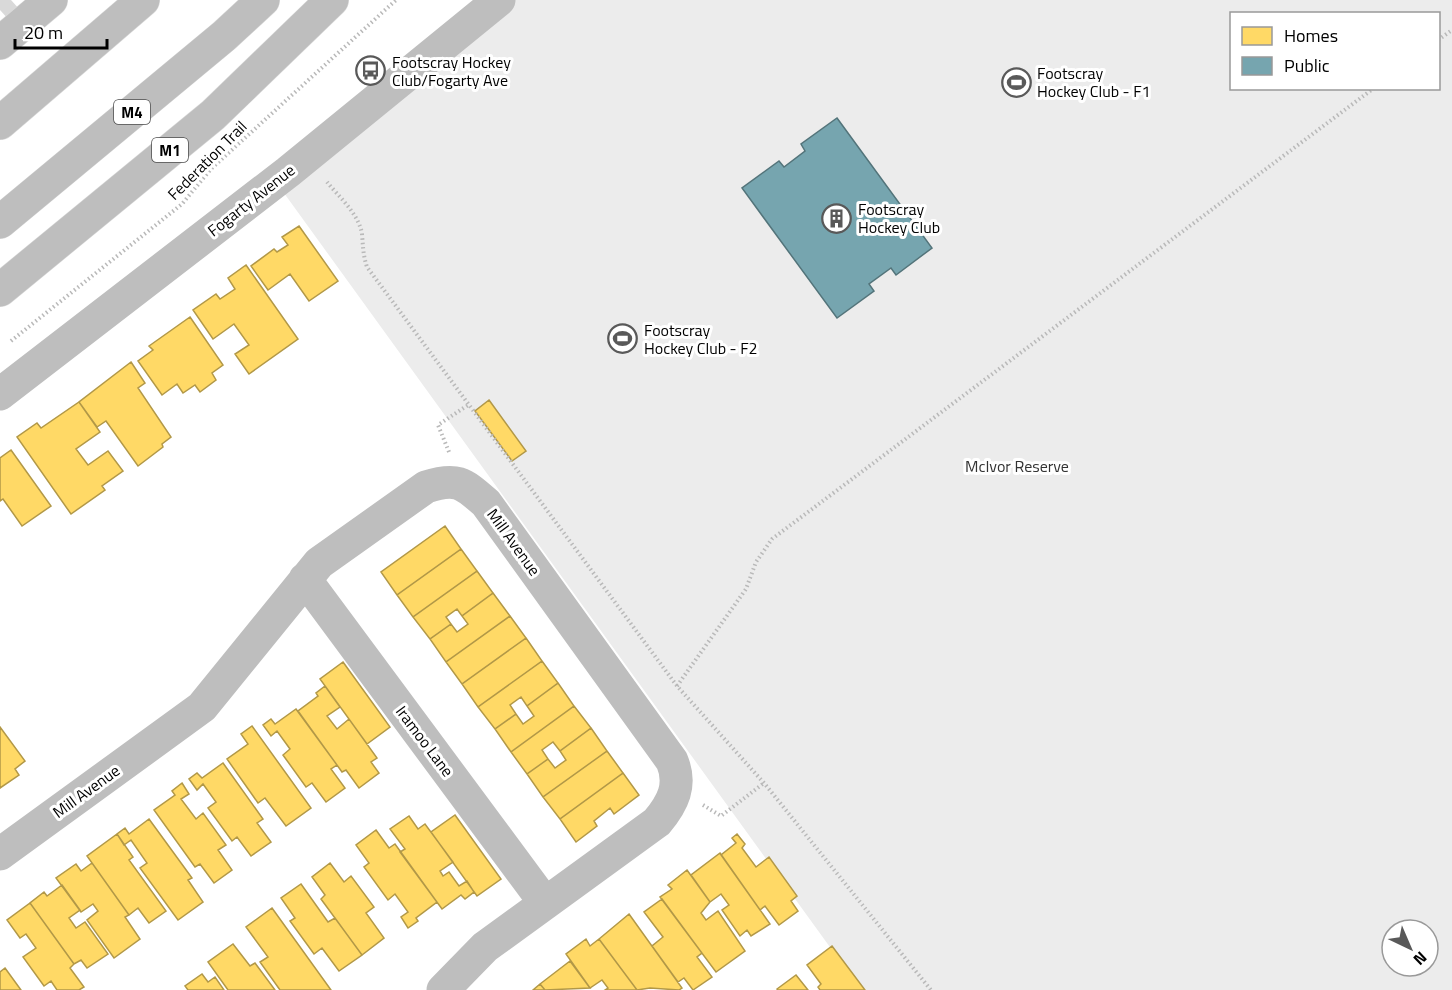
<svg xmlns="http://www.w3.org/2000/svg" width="1452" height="990" font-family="'Titillium Web',sans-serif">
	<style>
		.green { fill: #ececec; fill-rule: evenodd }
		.homes { fill: #ffd966; stroke: #b29847; stroke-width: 1.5 }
		.public { fill: #76a5af; stroke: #53747a; stroke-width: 1.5 }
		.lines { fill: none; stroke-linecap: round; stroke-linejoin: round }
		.highway-tunnel { stroke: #d9d9d9; stroke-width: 33; stroke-dasharray: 33 16; stroke-linecap: butt }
		.highway-casing { stroke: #dbdbdb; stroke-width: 34 }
		.path { stroke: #b9b9b9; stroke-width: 4; stroke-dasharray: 1.5 3; stroke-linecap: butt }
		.minor { stroke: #bebebe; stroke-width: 33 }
		.highway { stroke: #bebebe; stroke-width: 33 }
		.labels { text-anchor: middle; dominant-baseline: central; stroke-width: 6; stroke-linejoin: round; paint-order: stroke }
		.shield { fill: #fff; stroke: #4c4c4c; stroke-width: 1.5 }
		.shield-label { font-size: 15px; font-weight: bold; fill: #000 }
		.poi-label { font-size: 16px; fill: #000; stroke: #fff; text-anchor: start }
		.street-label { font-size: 16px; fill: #000; stroke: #fff }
		.park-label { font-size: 16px; fill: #333; stroke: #fff }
	</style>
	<rect width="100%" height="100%" fill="#fff"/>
	<!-- green -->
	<path class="green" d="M498,0H1452V990H861L276,182ZM1232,14H1438V88H1232ZM1392,930H1428V966H1392Z"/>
	<!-- homes -->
	<path class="homes" d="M299,226L338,281L309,301L290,274L268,290L251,266L274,249L277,252L288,245L282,237Z
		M246,265L298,339L249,374L235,354L249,345L234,324L213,339L193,310L216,294L220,299L235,289L228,278Z
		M190,317L223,365L212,373L216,380L200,392L195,385L183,393L177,384L162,395L138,361L153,350L149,346Z
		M131,362L145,383L138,388L171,437L162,444L163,447L138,466L106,421L97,427L79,402Z
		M489,400L526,451L512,461L475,411Z
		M79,402L100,432L76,449L88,465L108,451L123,471L102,486L105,490L71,514L17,437L37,423L41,428Z
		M11,450L51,506L22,526L3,499L0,501V458Z
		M445,526L461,549L397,595L381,572Z
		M461,549L477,571L413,617L397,595Z
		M477,571L493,593L462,616L457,609L446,617L451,624L430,639L413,617Z
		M493,593L510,616L446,662L430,639L451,624L457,632L468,624L462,616Z
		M510,616L526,638L462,684L446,662Z
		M526,638L542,661L478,707L462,684Z
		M542,661L558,683L527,706L521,697L510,705L516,714L495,729L478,707Z
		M343,662L390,727L367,744L320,679Z
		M558,683L574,706L511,752L495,729L516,714L523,724L534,716L527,706Z
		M325,686L340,707L327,716L337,729L349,719L377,758L371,762L379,773L359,788L346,770L342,772L298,711L318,696L316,693Z
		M574,706L591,728L560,751L553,742L542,750L548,759L527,774L511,752Z
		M296,709L337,765L331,769L345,788L326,802L312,783L306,787L283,755L290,749L277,731L271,736L263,725L271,719L275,724Z
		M252,726L311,808L286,826L265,798L258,803L227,759L248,744L241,734Z
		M0,727L25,761L15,769L19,775L0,788Z
		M591,728L607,751L543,797L527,774L548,759L555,768L566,760L560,751Z
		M607,751L623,773L560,819L543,797Z
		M223,763L263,819L257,823L271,842L251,856L237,837L232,841L208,808L216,802L203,784L197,790L189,779L197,773L202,778Z
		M623,773L639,795L614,814L610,808L594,821L597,826L576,842L560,819Z
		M182,783L189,794L181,799L196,819L203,813L226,845L218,850L232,870L214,883L200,864L195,867L154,810L175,795L172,791Z
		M455,815L501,879L477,896L431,832Z
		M409,816L418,829L425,824L453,862L440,871L443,876L449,872L459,886L467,881L474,892L465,899L461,895L442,909L400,852L405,849L390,829Z
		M149,819L192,878L188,880L203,902L178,920L140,868L147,863L131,840L124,845L117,834L125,828L129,834Z
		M376,830L389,848L395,844L437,902L416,918L418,921L408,928L401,917L408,912L395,894L388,900L364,867L369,863L356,845Z
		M117,834L133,857L129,860L166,911L149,923L138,908L129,915L87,856Z
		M737,834L745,844L742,848L756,867L769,857L797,896L791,901L798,911L779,925L765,906L760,910L721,855L736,843L732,838Z
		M720,853L770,924L751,936L747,930L740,936L722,910L729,905L721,894L710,902L691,875Z
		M92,863L129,915L125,917L140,939L114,958L87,920L98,911L93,904L81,912L56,878L76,864L81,871Z
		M330,863L344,882L351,876L374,907L366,913L384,938L362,955L321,899L325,895L312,877Z
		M687,870L710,902L701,913L706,920L718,911L745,951L716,972L660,897L672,889L668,885Z
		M301,884L328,922L335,918L362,955L339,971L322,948L314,954L290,921L295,918L281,898Z
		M62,885L80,910L69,918L76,928L85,922L108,954L87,968L81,960L74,964L30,903L44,892L47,896Z
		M662,899L702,953L697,957L712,977L693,990L684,978L678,982L652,946L663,937L644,912Z
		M30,903L74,964L70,968L84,987L79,990H57L51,981L44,986L23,957L36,948L26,934L20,938L7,920Z
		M272,908L331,990H280L260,962L268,957L246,927Z
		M629,914L682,988L679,990L650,988L637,990L599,939Z
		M586,939L590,946L599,939L637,990H605L608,988L602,980L590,988L566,954Z
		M233,944L250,966L255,963L275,990H228L208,962Z
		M832,946L865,990H820L818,987L821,984L807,965Z
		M570,961L590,988L545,990L540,984Z
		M5,968L21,990H0V972Z
		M202,974L208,982L215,977L224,990H188L185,986Z
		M796,975L808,990H778L777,989Z
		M540,984L545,990H533Z"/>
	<!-- public -->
	<path class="public" d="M837,118L932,248L896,275L891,268L869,284L874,291L837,318L742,188L779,161L784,167L805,151L801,144Z"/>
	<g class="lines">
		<!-- highway-tunnel -->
		<path class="highway-tunnel" d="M0,10L11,0"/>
		<defs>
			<path id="highway" d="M0,43L51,0
				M0,123L143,0
				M0,222L224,36L263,0
				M0,290L213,115L332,0"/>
		</defs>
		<!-- highway casing -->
		<use href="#highway" class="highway-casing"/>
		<!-- path -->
		<path class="path" d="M1438,40L1452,30
			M327,182C339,197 359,214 362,234C363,246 363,255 367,267L677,686L764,783L931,990
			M11,341L182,204L211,169L396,0
			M449,452L438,425L468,405
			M677,686L746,589L756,562L772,539L1374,88
			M703,805L721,816L764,783"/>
		<!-- minor -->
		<path class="minor" d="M0,394L288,172L499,0
			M305,579L545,903
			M0,854L202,707L319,563L426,487C457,477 463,483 486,503L672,761C682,785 673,803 657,822L485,947L443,990"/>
		<!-- highway -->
		<use href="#highway" class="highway"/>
	</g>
	<!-- icons -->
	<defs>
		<symbol id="bus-ring" viewBox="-11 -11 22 22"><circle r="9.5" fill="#fff" stroke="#595959" stroke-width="1.5"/><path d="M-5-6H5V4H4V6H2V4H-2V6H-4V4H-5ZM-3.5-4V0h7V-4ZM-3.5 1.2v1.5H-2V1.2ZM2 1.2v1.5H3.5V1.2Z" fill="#595959"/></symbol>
		<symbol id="stadium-ring" viewBox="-11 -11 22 22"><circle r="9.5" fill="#fff" stroke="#595959" stroke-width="1.5"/><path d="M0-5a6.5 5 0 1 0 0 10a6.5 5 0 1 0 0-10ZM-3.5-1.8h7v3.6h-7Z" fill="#595959"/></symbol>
		<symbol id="building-ring" viewBox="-11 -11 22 22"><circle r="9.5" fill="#fff" stroke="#595959" stroke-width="1.5"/><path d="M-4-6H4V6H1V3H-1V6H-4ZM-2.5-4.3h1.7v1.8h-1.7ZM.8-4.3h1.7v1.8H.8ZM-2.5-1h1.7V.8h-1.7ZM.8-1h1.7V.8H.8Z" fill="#595959"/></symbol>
	</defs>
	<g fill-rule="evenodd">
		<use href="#bus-ring" x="354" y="54" width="33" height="33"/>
		<use href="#stadium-ring" x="1000" y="66" width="33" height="33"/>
		<use href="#building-ring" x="820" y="202" width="33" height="33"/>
		<use href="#stadium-ring" x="606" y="322" width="33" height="33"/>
	</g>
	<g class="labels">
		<!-- shield labels -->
		<g class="shield">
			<rect x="114" y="100" width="36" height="24" rx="4.5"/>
			<rect x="152" y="138" width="36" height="24" rx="4.5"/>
		</g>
		<g class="shield-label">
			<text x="132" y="112">M4</text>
			<text x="170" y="150">M1</text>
		</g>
		<!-- poi labels -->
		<g class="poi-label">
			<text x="392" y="62">Footscray Hockey<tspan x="392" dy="18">Club/Fogarty Ave</tspan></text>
			<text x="1037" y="73">Footscray<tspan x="1037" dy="18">Hockey Club - F1</tspan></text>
			<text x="858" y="209">Footscray<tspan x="858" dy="18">Hockey Club</tspan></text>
			<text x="644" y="330">Footscray<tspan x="644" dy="18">Hockey Club - F2</tspan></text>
		</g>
		<!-- street labels -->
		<g class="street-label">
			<text transform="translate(207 160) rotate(-45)">Federation Trail</text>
			<text transform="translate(251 200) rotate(-38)">Fogarty Avenue</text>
			<text transform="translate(514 542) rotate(54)">Mill Avenue</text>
			<text transform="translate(425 741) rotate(53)">Iramoo Lane</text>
			<text transform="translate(86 791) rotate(-36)">Mill Avenue</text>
		</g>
		<!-- park labels -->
		<g class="park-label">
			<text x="1017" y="466">McIvor Reserve</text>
		</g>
	</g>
	<!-- legend -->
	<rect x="1230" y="12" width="210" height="78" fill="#ffffff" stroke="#999999" stroke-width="1.5"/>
	<rect x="1242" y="27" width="30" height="18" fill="#ffd966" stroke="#999999" stroke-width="1.5"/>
	<text x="1284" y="42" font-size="18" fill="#000000">Homes</text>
	<rect x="1242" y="57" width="30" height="18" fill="#76a5af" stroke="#999999" stroke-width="1.5"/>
	<text x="1284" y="72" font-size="18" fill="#000000">Public</text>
	<!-- north arrow -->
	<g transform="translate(1410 948) rotate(136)"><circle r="28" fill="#ffffff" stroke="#999999" stroke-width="1.5"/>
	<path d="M0-4.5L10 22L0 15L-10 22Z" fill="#595959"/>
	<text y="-9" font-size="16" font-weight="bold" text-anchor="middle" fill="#000000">N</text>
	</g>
	<!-- scale -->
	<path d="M15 39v9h92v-9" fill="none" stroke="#000000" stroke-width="3"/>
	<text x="24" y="39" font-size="18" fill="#000000" stroke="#ffffff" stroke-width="4.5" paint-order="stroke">20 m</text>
</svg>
